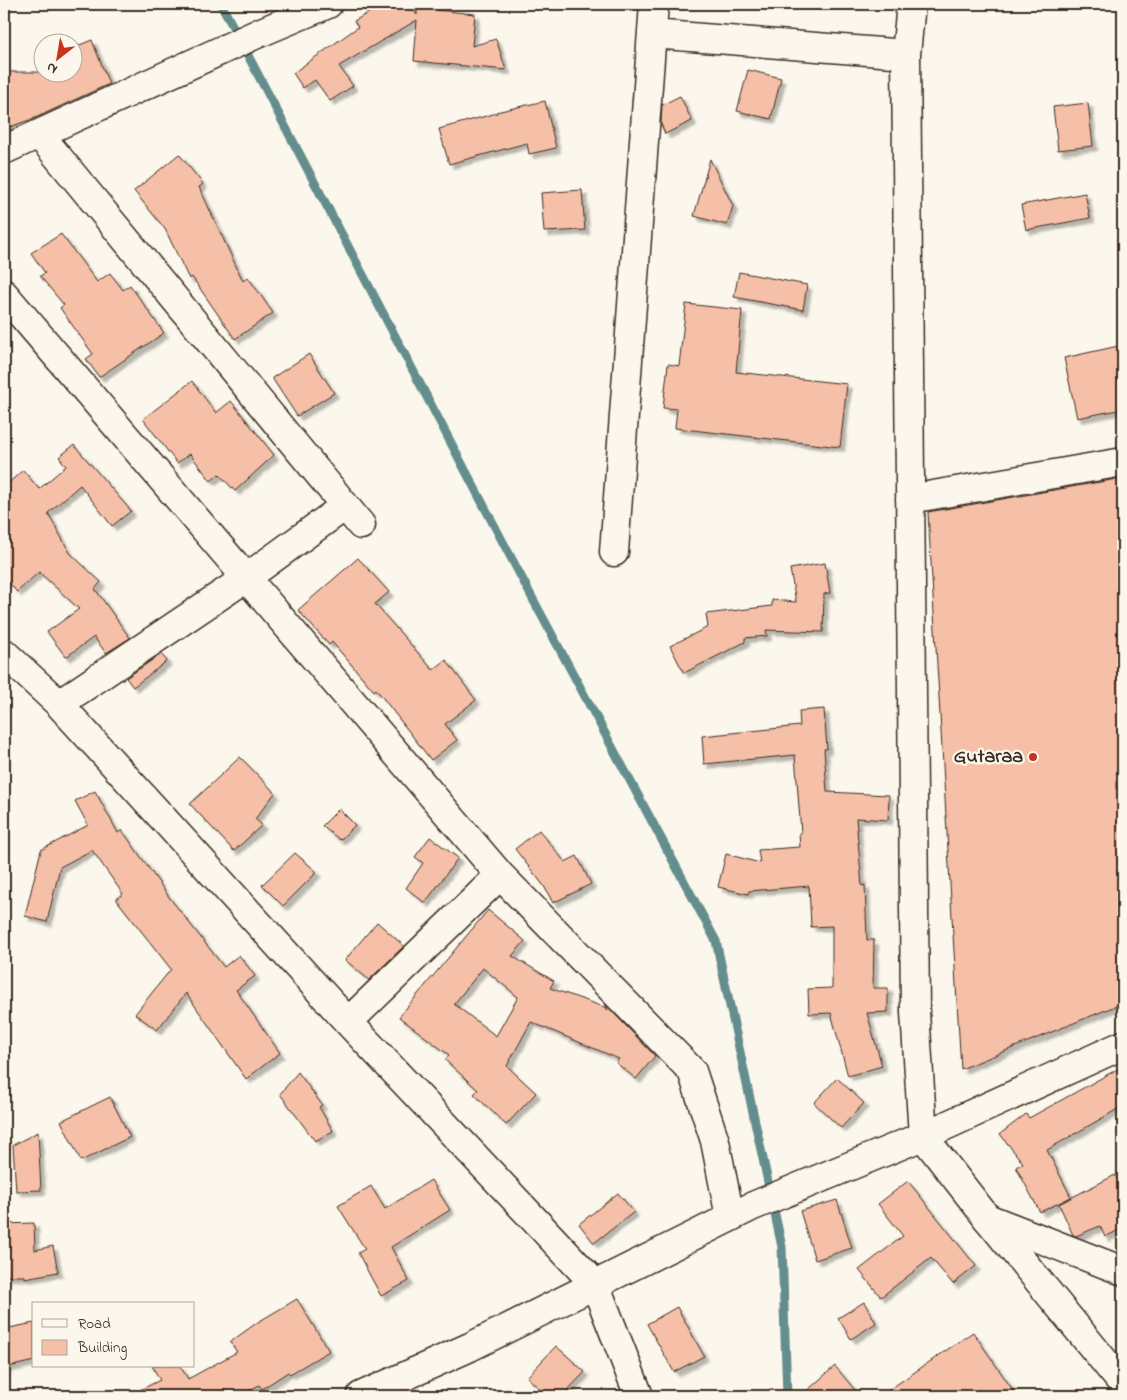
<svg xmlns="http://www.w3.org/2000/svg" width="1127" height="1400" font-family="'Indie Flower',sans-serif">
	<style>
		.lines { fill: none; stroke-linecap: round; stroke-linejoin: round }
		.stream { stroke: #648e8d; stroke-width: 9 }
		.building { fill: #f6c0a8; stroke: #3b2a1e; fill-rule: evenodd; filter: url(#shadow) }
		.minor-casing { stroke: #3b2a1e; stroke-width: 31 }
		.tertiary-casing { stroke: #3b2a1e; stroke-width: 31 }
		.minor { stroke: #fbf7ec; stroke-width: 28 }
		.tertiary { stroke: #fbf7ec; stroke-width: 28 }
		.poi-dot { fill: #c8321e; stroke: #fbf7ec; stroke-width: 2 }
		.labels { text-anchor: middle; dominant-baseline: central; stroke-width: 4.5; stroke-linejoin: round; paint-order: stroke }
		.poi-label { font-size: 20px; font-weight: bold; fill: #3b2a1e; stroke: #fbf7ec; text-anchor: end }
	</style>
	<defs>
		<filter id="shadow"><feDropShadow dx="4.5" dy="4.5" stdDeviation="1" flood-color="#0004"/></filter>
	</defs>
	<rect width="100%" height="100%" fill="#fbf7ec"/>
	<filter id="ink" filterUnits="userSpaceOnUse"><feTurbulence type="fractalNoise" baseFrequency=".02" numOctaves="2"/><feDisplacementMap in="SourceGraphic" scale="10" xChannelSelector="R" yChannelSelector="G"/><feConvolveMatrix kernelMatrix="1 2 1 2 8 2 1 2 1" color-interpolation-filters="sRGB"/></filter>
	<g filter="url(#ink)">
		<g class="lines">
			<!-- stream -->
			<path class="stream" d="M221,4L527,588L716,941L782,1247L787,1396"/>
		</g>
		<!-- building -->
		<path class="building" d="M384,4H410L417,15V8L475,14L472,46L496,39L506,70L414,61L417,20L339,66L353,86L330,101L315,80L303,88L293,73L358,27L354,21Z
			M92,40L109,84L35,118L4,129V72H72V48Z
			M748,70L781,78L771,119L737,111Z
			M680,96L692,121L665,134L661,124L662,105Z
			M545,101L556,148L529,154L527,143L449,164L439,129L497,113L496,112Z
			M1088,103L1093,146L1058,150L1053,107Z
			M179,154L203,184L199,187L243,281L248,277L273,313L235,339L192,277L189,279L165,229L134,191Z
			M710,159L733,206L727,225L694,216Z
			M582,190L585,230L544,232L541,193Z
			M1085,193L1090,218L1026,230L1021,205Z
			M61,234L97,282L110,273L123,290L130,285L164,333L99,377L86,359L93,354L60,308L64,305L40,276L45,273L31,253Z
			M739,272L807,285L803,310L734,297Z
			M686,304L742,310L736,372L847,384L840,447L675,428L677,409L663,408L668,364L679,366Z
			M1123,345V409L1077,418L1064,358Z
			M309,354L334,393L297,416L272,378Z
			M192,381L216,413L231,401L274,455L235,491L219,474L211,481L190,454L177,463L143,419Z
			M74,445L131,511L112,526L80,485L48,513L70,553L101,582L95,589L130,638L106,653L94,637L66,657L47,632L79,609L39,572L17,592L4,577V487L23,470L39,489L66,466L59,457Z
			M1123,478V1003L961,1069L928,512Z
			M358,558L389,592L375,604L433,670L446,660L476,700L445,724L457,740L431,760L376,689L374,691L332,642L329,645L298,610Z
			M825,563L830,593L824,594L823,632L766,630L767,636L745,638V642L684,673L670,646L708,627L706,614L772,606V600L796,602L790,569Z
			M161,654L167,661L133,687L126,678Z
			M824,709L827,749H824L827,792L889,795L888,820L856,818L862,886L865,885L867,940H874L873,988H888V1012L867,1013L882,1066L848,1076L831,1013L809,1014L808,989L832,988V926L811,927L809,886L749,891L748,894L718,887L726,854L760,863L758,850L800,847L799,833H801L795,755L704,764L702,736L800,726L799,711Z
			M240,757L275,793L255,819L262,825L234,851L190,804Z
			M95,791L118,833L122,830L169,897L224,967L239,955L255,976L236,990L280,1053L246,1079L186,993L157,1030L135,1014L171,969L116,899L123,894L92,850L60,867L47,922L25,916L41,850L88,825L75,801Z
			M339,809L355,825L340,840L322,826Z
			M539,830L565,862L577,856L591,884L553,903L544,886L515,849Z
			M430,837L458,858L425,903L406,888L423,863L415,857Z
			M295,853L317,872L283,906L262,885Z
			M488,910L525,941L512,956L554,981L550,988L604,1007L608,1010L605,1004L655,1056L636,1079L616,1063L619,1059L531,1022L507,1066L536,1093L506,1125L474,1094L478,1090L445,1060L449,1055L399,1017ZM483,968L518,997L496,1036L454,1004Z
			M377,922L404,946L369,980L345,960Z
			M1123,1066V1106L1047,1150L1071,1197L1040,1212L1016,1167L1023,1163L1000,1134L1026,1114L1029,1118Z
			M298,1072L322,1105L319,1107L333,1131L315,1141L280,1094Z
			M837,1078L864,1103L841,1128L814,1103Z
			M110,1097L130,1137L81,1161L61,1121Z
			M38,1132L41,1190L16,1191L13,1145Z
			M1115,1175L1123,1190V1228L1105,1237L1100,1226L1076,1236L1073,1235L1059,1204Z
			M431,1180L450,1210L391,1247L409,1281L381,1296L358,1253L365,1249L338,1206L371,1186L385,1209Z
			M908,1181L976,1266L953,1284L931,1258L881,1297L859,1270L903,1236L878,1204Z
			M618,1193L634,1212L594,1243L579,1224Z
			M837,1200L852,1248L815,1260L800,1211Z
			M34,1223L35,1250L53,1246L58,1272L25,1278V1276H4V1224Z
			M297,1299L329,1351L290,1374L288,1372L262,1389L259,1385L239,1396H128L160,1380L152,1366H180L188,1379L237,1352L230,1342L258,1322Z
			M864,1302L876,1323L851,1339L838,1318Z
			M677,1307L704,1356L674,1372L647,1324Z
			M34,1323V1361L4,1368V1329Z
			M973,1332L1017,1396H880Z
			M556,1346L585,1372L562,1396H547L527,1377Z
			M835,1366L860,1396H801Z"/>
		<g class="lines">
			<defs>
				<path id="minor" d="M911,4L906,54L915,1012L923,1136L1123,1045
					M652,34L906,54
					M39,134L361,525
					M4,150L259,33L328,4
					M4,294L500,875L692,1071L715,1141L730,1217
					M910,499L1123,462
					M614,552L654,4
					M4,653L59,704L348,1022L595,1284L639,1396
					M59,704L246,578L345,506
					M348,1022L500,875
					M987,1218L1123,1271"/>
				<path id="tertiary" d="M361,1396L470,1347L753,1206L923,1136L987,1218L1123,1384"/>
			</defs>
			<!-- minor casing -->
			<use href="#minor" class="minor-casing"/>
			<!-- tertiary casing -->
			<use href="#tertiary" class="tertiary-casing"/>
			<!-- minor -->
			<use href="#minor" class="minor"/>
			<!-- tertiary -->
			<use href="#tertiary" class="tertiary"/>
		</g>
	</g>
	<!-- markers -->
	<circle class="poi-dot" cx="1033" cy="757" r="5"/>
	<g class="labels">
		<!-- poi labels -->
		<g class="poi-label">
			<text x="1023" y="757">Gutaraa</text>
		</g>
	</g>
	<!-- margin -->
	<rect width="1127" height="1400" fill="none" stroke="#fbf7ec" stroke-width="20"/>
	<rect x="10" y="10" width="1107" height="1380" fill="none" stroke="#3b2a1e" stroke-width="2" filter="url(#ink)"/>
	<!-- legend -->
	<rect x="32" y="1302" width="162" height="65" fill="#fbf7ec" stroke="#aea59a"/>
	<rect x="42" y="1319" width="25" height="8" fill="#fbf7ec" stroke="#aea59a"/>
	<text x="78" y="1328" font-size="15" fill="#3b2a1e">Road</text>
	<rect x="42" y="1340" width="25" height="15" fill="#f6c0a8" stroke="#aea59a"/>
	<text x="78" y="1352" font-size="15" fill="#3b2a1e">Building</text>
	<!-- north arrow -->
	<g transform="translate(58 58) rotate(211)"><circle r="24" fill="#fbf7ec" stroke="#aea59a"/>
	<path d="M0-4L9 19L0 12L-9 19Z" fill="#c8321e"/>
	<text y="-8" font-size="14" font-weight="bold" text-anchor="middle" fill="#3b2a1e">N</text>
	</g>
</svg>
